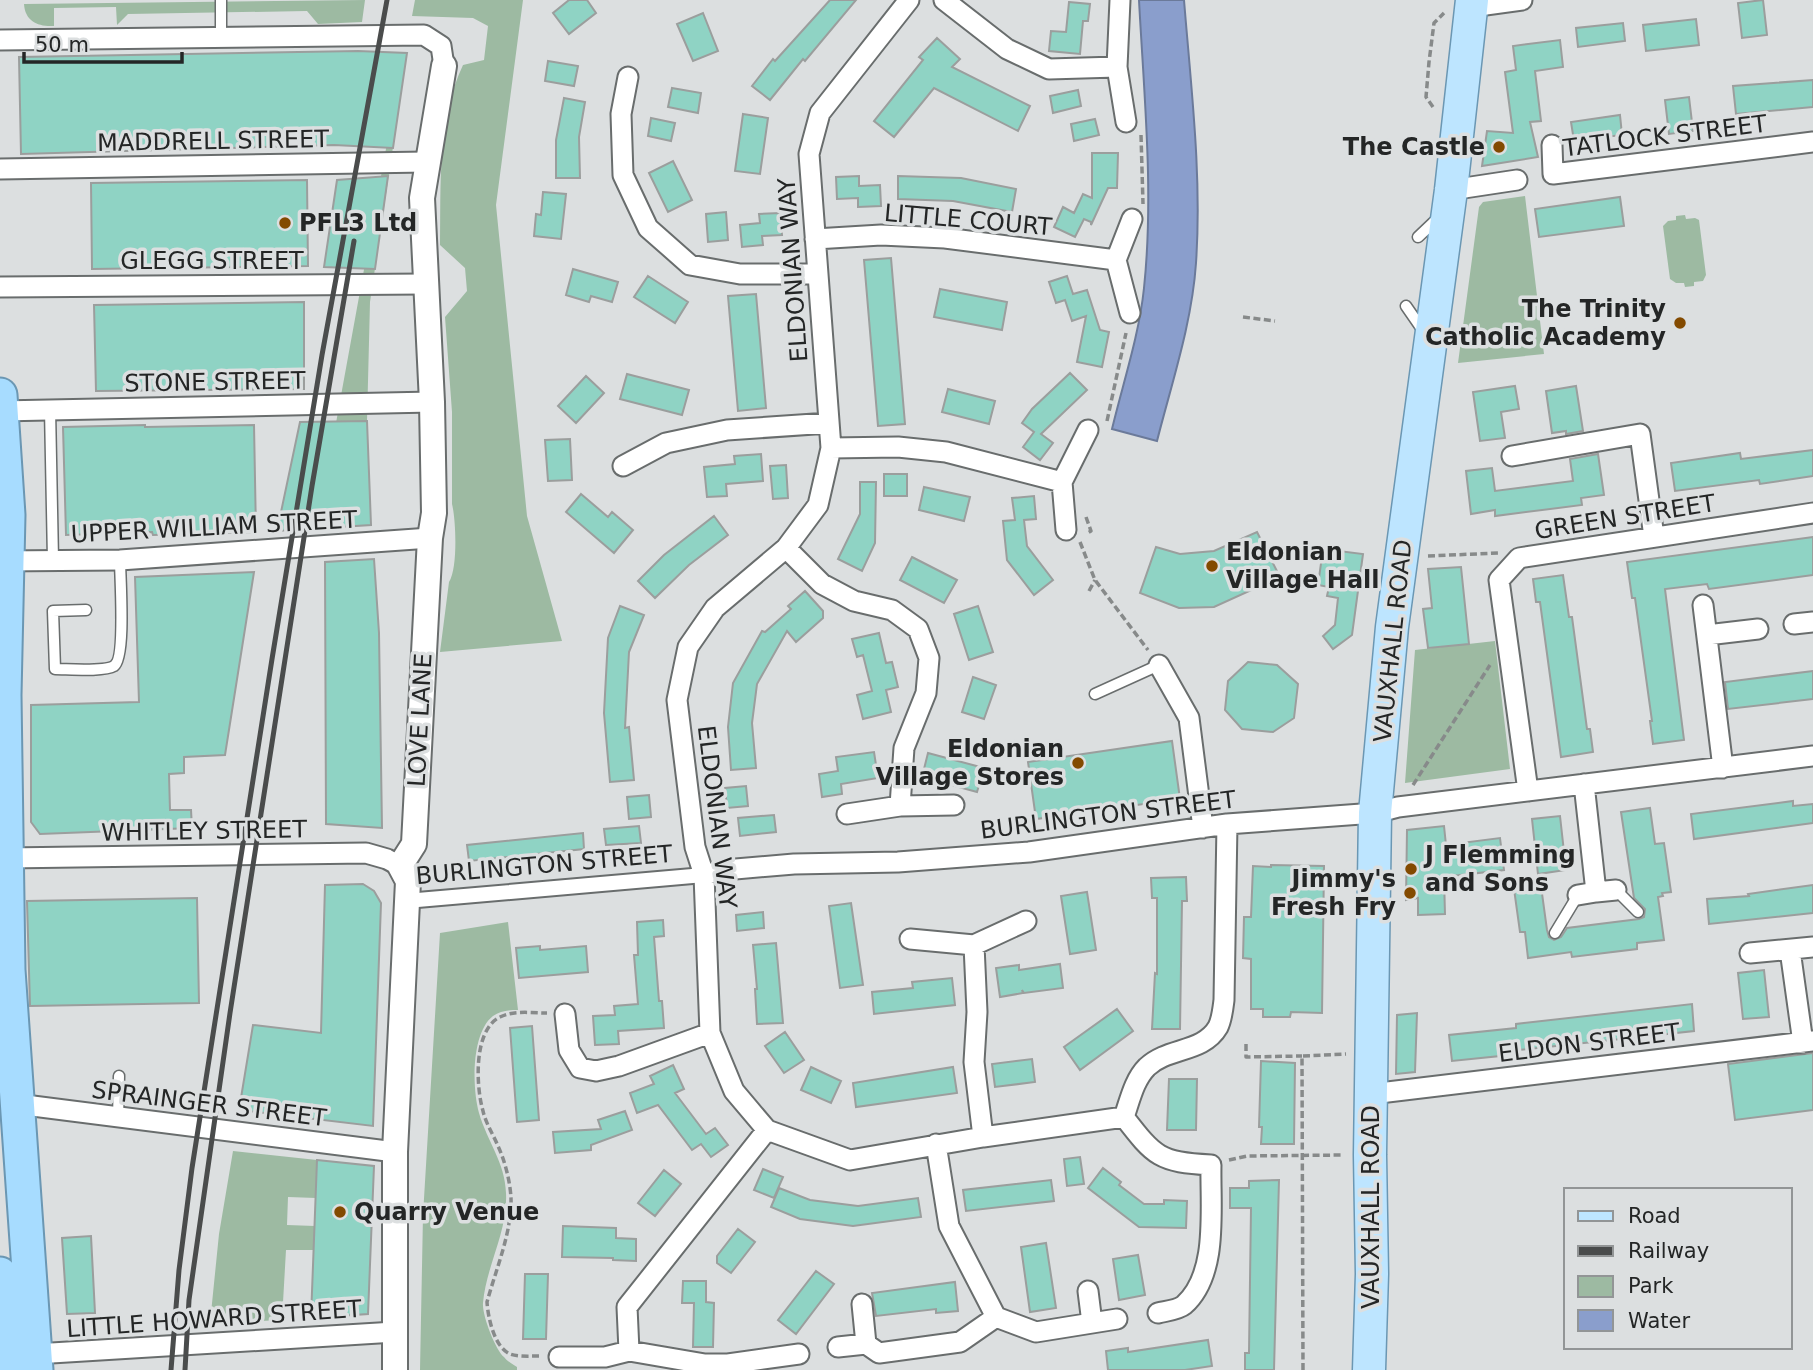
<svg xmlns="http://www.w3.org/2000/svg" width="1813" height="1370" font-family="'DejaVu Sans',sans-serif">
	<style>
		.green { fill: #9dbaa2 }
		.water { fill: #8a9ecc; stroke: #6b7a9a; stroke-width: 2 }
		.building { fill: #8fd3c4; stroke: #9b9e9d; stroke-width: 2 }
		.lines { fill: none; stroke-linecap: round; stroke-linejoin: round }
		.service-casing { stroke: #696d6d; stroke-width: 13 }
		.pedestrian-casing { stroke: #696d6d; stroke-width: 18 }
		.minor-casing { stroke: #696d6d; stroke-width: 23 }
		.tertiary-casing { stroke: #696d6d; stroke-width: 28 }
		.primary-casing { stroke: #6b97b3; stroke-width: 35 }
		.trunk-casing { stroke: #6b97b3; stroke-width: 37 }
		.path { stroke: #878a8a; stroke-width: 3.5; stroke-dasharray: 7 3.5; stroke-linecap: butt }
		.service { stroke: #fff; stroke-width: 10 }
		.pedestrian { stroke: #fff; stroke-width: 14 }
		.minor { stroke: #fff; stroke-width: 19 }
		.tertiary { stroke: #fff; stroke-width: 24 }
		.primary { stroke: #bde5ff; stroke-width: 32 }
		.trunk { stroke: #a7dcff; stroke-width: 33 }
		.rail { stroke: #4a4c4c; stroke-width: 5 }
		.poi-dot { fill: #834a00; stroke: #dcdfe0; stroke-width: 2.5 }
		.labels { text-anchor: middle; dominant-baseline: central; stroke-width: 7; stroke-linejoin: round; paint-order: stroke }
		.street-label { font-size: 24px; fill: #242626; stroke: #dcdfe0 }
		.poi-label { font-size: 24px; font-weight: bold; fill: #242626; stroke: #dcdfe0; text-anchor: end }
	</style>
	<rect width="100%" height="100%" fill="#dcdfe0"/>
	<!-- green -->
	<path class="green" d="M365,0L362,22L318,24L307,11L128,14L117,25L116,7L54,8V26C38,27 25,21 24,4Z
		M415,0H523L496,205L527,516L562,641L440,652L449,582C458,568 456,520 452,504V412L445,317L467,291L465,268L440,245C441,185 437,120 463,65L484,60L488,26L473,18L412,16Z
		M401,93L370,302L367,421L371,525L324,528L336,423L396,94Z
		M1525,196L1544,354L1458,363L1479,207L1483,202Z
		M1685,215L1686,219L1695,218L1699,220L1706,275L1703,281L1694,282V286L1685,287L1684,283H1676L1670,279L1663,226L1668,221L1676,220V216Z
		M1495,641L1510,769L1405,783L1415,650Z
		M508,922L518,1010C509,1010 500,1011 493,1016C471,1033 472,1088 479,1113C487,1141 505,1162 506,1193C508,1232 486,1266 483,1303C482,1315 495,1349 504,1357C507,1361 512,1364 517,1367V1370H420L423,1215L440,933Z
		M233,1151L317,1160L316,1198L288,1197L287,1225L315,1226L313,1250H286L282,1320L210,1323L219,1234Z"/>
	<!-- water -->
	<path class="water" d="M1139,0H1184C1191,87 1202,176 1196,263C1192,323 1172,382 1157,441L1112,429C1123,383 1139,336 1144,288C1154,193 1144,95 1139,0Z"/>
	<!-- building -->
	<path class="building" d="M569,0H587L596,13L569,34L553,13Z
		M830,0H856L805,61L803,59L770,100L752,86L773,59L775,61Z
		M1763,0L1767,35L1742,38L1738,3Z
		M1069,2L1090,4L1088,21H1083L1080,54L1049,51L1051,31L1066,32Z
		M703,13L718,51L693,61L677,24Z
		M1696,19L1699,45L1646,51L1643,25Z
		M1623,23L1625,41L1578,47L1576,28Z
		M937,38L960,59L952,67L1030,106L1018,131L934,88L894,137L874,121L923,60L919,57Z
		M1560,40L1563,67L1535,71L1541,121L1530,122L1538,157L1482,166L1487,131L1513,133L1505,72L1516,70L1513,46Z
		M358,51L407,53L393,148L334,145L21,154L19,57Z
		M548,61L578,66L574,86L545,81Z
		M1813,80V107L1736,114L1733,86Z
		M672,88L701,93L698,113L668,107Z
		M1078,90L1081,106L1053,113L1050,96Z
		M1689,97L1693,131L1669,134L1665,100Z
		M564,98L585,102L579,137L580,178H556V140Z
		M743,114L768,118L760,174L735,171Z
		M1620,115L1622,135L1574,141L1571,122Z
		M651,118L675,123L671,141L648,136Z
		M1095,119L1099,135L1074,141L1071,124Z
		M1092,153H1118L1117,188H1108L1091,225V222L1084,219L1075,237L1054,227L1063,207L1074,213L1083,194L1092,198Z
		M673,161L692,200L668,212L649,173Z
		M388,176L375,269L324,267L337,180Z
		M859,176V186L880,185L881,206L858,207V198L837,199L836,177Z
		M898,176L961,178L1016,189L1012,212L953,201L898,199Z
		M307,180L308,266L92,269L91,183Z
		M543,192L566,194L561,239L534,236L536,214L541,215Z
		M1620,197L1624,226L1539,237L1535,209Z
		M726,212L728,240L708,242L706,214Z
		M780,213L782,235L762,236L763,245L742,247L740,225L760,223L759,214Z
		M891,258L905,424L878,426L864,260Z
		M573,269L618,282L612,302L591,296L589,302L566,295Z
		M648,276L688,302L675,323L634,297Z
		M1067,276L1073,294L1087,290L1100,330L1109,332L1102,367L1077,362L1086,316L1072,321L1065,300L1056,303L1049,282Z
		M940,289L1007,302L1002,330L934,317Z
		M756,294L766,408L738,411L728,296Z
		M304,302V389L96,391L94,305Z
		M1070,373L1087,390L1041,434L1053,443L1040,460L1023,447L1034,432L1022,423L1032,409Z
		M627,374L689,390L682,415L620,399Z
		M586,376L604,393L576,423L558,406Z
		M1515,386L1519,409L1501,412L1505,438L1480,441L1473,392Z
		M1576,386L1583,431L1566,434V431L1552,433L1546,391Z
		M948,389L995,401L989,424L942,412Z
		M367,421L371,525L277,531L300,422Z
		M145,425V427L254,425L256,532L153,535L152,532L66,535L63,427Z
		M570,439L572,480L548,481L545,440Z
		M1813,450V476L1760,484L1759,480L1675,491L1671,463L1740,453L1741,459Z
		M761,454L763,481L726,484L727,496L707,497L704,467L735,464L734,456Z
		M1598,454L1604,495L1581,498L1582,505L1495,516V510L1471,514L1466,471L1492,468L1495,491L1573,481L1570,459Z
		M786,465L788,498L773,499L770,466Z
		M884,474H907V496H884Z
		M860,482H876L875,543L862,571L838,559L860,514Z
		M924,487L970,497L964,521L919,510Z
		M581,494L608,517L612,512L633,530L614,553L566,512Z
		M1034,496L1036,519L1024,520L1027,546L1053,580L1034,595L1007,560L1003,521L1015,520L1012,498Z
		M714,516L728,535L689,565L655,598L638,581L664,555Z
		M1257,532L1280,577L1214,607L1179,608L1140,593L1156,547L1180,554L1214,551Z
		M1813,537V575L1709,589L1707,584L1665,589L1684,740L1653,744L1650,721H1652L1635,598H1632L1627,562Z
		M1323,549L1363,554L1352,635L1333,649L1323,636L1335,625L1338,598L1327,596L1329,587L1318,585Z
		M912,557L957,580L944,603L900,580Z
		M374,559L379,633L382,828L326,824L325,562Z
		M1461,567L1469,644L1428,648L1423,609L1432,608L1428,569Z
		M254,572L225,755L184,757V773L169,774L170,810H191L192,828L40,834L31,822V705L139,702L135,577Z
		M1563,575L1569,617H1572L1587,729H1590L1593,752L1561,757L1540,602H1536L1533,579Z
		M805,591L823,611V618L796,642L787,631L757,684L752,723L756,768L731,770L728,727L733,683L762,631L765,632L791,609L788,606Z
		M620,606L644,615L629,652L625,728L629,727L634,780L610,782L604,713L608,638Z
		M978,606L993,652L969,660L954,614Z
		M879,633L886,663L892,662L898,687L886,690L891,712L863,719L857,695L872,691L863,655L857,657L852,639Z
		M1248,662L1277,665L1298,684L1294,718L1273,732L1242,729L1225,710L1228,681Z
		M1813,671V699L1728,709L1725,682Z
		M973,677L996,685L984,719L962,712Z
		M1172,741L1180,799L1036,819L1028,762Z
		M874,752L878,778L841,784L842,794L822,797L819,774L838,771L836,757Z
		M928,753L984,768L977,792L922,777Z
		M746,786L748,806L727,808L725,788Z
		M649,795L651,817L629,819L627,797Z
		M1793,801V806L1813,804V823L1694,839L1691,814Z
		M1650,808L1655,844L1664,843L1671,892L1662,893L1663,896L1658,897L1664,940L1637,943V949L1572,957L1571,952L1528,958L1525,932H1520L1514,889L1541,886L1547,930L1549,937L1554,940L1561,937L1567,928L1639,919L1644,917L1645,909L1634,898L1621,812Z
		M774,815L776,832L740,836L738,818Z
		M1560,816L1566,870L1538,874L1532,819Z
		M639,826L641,843L606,845L604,829Z
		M1444,826L1446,845L1500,838L1504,870L1444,877L1445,914L1418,915V898L1406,900L1407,830Z
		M583,833L584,849L469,861L467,845Z
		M1271,865L1324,866L1322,1013L1291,1012L1290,1017H1263V1009H1251V959L1243,958L1244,917H1251L1253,866L1271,867Z
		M1186,877L1187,901H1182L1180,1029H1152L1155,973L1157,974V898H1152L1151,878Z
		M363,884L374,891L381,903L373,1126L239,1110L253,1025L321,1033L325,885Z
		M1813,885V913L1709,924L1707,899L1749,896L1748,894Z
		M1087,892L1096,950L1070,954L1061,896Z
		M197,898L199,1003L30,1006L27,901Z
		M851,903L863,985L840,988L829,906Z
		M763,912L764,928L737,931L736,915Z
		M663,920L664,936L654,937L659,1001H662L664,1028L618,1031L619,1044L595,1045L593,1016L615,1015L614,1006L638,1004L634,955H638L637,922Z
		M776,943L783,1023L757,1024L755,989H757L753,945Z
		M540,946V950L586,946L588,972L519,978L516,948Z
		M1060,964L1063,988L1024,993L1022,990L1023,993L1000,997L996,968L1019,965V970Z
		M1764,970L1769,1017L1743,1019L1738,973Z
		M952,978L955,1005L874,1014L872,992L913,988L912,982Z
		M1692,1004L1694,1031L1500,1052V1056L1452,1061L1449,1035L1516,1028V1024Z
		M1117,1009L1133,1031L1080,1070L1064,1047Z
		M1417,1013L1415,1072L1396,1074L1397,1015Z
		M532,1026L539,1120L517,1122L510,1028Z
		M785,1032L804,1060L784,1073L765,1046Z
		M1813,1053V1110L1735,1120L1728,1064Z
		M1032,1059L1035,1082L995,1087L992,1064Z
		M1261,1061L1295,1063L1294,1144H1261L1262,1127H1259Z
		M673,1065L684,1089L675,1093L706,1134L715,1128L728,1145L711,1157L701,1144L692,1150L658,1105L637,1113L630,1093L654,1084L650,1076Z
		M811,1067L841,1081L831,1103L801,1090Z
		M953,1067L957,1093L856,1107L853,1083Z
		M1169,1079H1197L1196,1130H1167Z
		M625,1111L632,1130L591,1145V1150L555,1153L553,1132L601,1129L598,1120Z
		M1080,1157L1084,1184L1067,1186L1064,1159Z
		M317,1160L374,1166L368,1314L311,1318Z
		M1103,1168L1121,1182L1119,1185L1144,1204H1164V1200L1187,1201L1186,1228L1139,1227L1088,1188Z
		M763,1169L783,1177L774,1198L754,1190Z
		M664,1170L681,1184L655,1216L638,1203Z
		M1051,1180L1054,1201L966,1211L963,1190Z
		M1279,1180L1274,1370H1245V1353H1249L1251,1208H1230V1188H1249V1181Z
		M779,1188L810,1200L858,1206L918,1198L921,1217L853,1226L800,1219L771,1207Z
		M563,1226L616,1228V1238L636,1239V1261L613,1260V1258L562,1257Z
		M738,1229L755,1242L731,1273L717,1263V1256Z
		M91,1236L95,1313L67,1314L62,1238Z
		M1046,1243L1056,1308L1030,1312L1021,1247Z
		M1138,1255L1145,1295L1119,1300L1113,1259Z
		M816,1271L834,1284L796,1334L778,1320Z
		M525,1274H548L546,1339H523Z
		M683,1281H706V1302L714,1303L713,1347H693L694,1303H682Z
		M955,1282L958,1311L936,1313V1309L876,1316L872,1293Z
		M1208,1340L1212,1366L1185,1370H1108L1106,1351L1128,1348V1352Z"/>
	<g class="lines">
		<defs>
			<path id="service" d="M221,0V38
				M1418,237L1438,218
				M1406,306L1424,332
				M50,409L53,560
				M86,610L53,611L55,669C68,669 104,672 114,666C126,658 120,577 120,560
				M1095,694L1159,665
				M1616,890L1638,912
				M1555,933L1578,895
				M118,1118L119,1076"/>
			<path id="pedestrian" d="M406,901L704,875"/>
			<path id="minor" d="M909,0L820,113L809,154L831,448L818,505L786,548L715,608L688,647L677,700L695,847L704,875L710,1033L734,1091L767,1130L850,1160L983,1137L1124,1117C1130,1100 1134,1080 1147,1067C1168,1047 1203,1053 1218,1027C1222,1019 1223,1008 1224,1000L1227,824
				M944,0L1007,49L1049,69L1117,67L1126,122
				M1471,7L1522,0
				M0,40L424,35L441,46L444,66
				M1117,67L1120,0
				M628,77L621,114L623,175L648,228L690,265L740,274H817
				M1552,145L1553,174L1813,142
				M0,169L426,162
				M1451,190L1517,180
				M815,239L881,235L945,238L1116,260L1130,313
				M1116,260L1132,219
				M0,287L425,284
				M0,411L432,402
				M831,448L898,447L946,452L1062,482
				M1512,456L1640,434L1654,537
				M623,466L666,443L727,430L829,423
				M1066,530L1062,482L1088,430
				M786,548L822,584L854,601L892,610L918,629L929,658L926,693L904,748L900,806
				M0,561L120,560L430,538
				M1703,605L1723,768
				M1794,624L1813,622
				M1707,635L1758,629
				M1159,665L1189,718L1203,828
				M1584,784L1596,892L1616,890
				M1528,791L1499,580L1519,558L1813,513
				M847,814L900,806L954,805
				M6,858L366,853L387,859L400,866
				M704,875L724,870L794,864L898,862L1029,852L1227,824L1375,813L1398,807L1813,756
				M1578,895L1596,892
				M910,939L974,945L977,1012L974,1062L983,1137
				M974,945L1026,921
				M1790,950L1803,1043
				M1750,953L1813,947
				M565,1014L569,1050L580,1068L596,1071L619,1066L710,1033
				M1371,1094L1813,1041
				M17,1104L395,1152
				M1124,1117C1155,1157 1159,1162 1211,1165C1210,1208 1219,1274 1184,1305C1178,1310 1166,1311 1158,1313
				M767,1130L627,1307L629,1351L705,1364H728L799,1354
				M936,1144L949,1226L996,1317
				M1088,1291L1092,1323
				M862,1304L866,1344L879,1353L960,1342L996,1317L1036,1332L1117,1319
				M838,1347L866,1344
				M35,1354L395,1332
				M559,1357H605L629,1351"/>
			<path id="tertiary" d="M395,1370V1152L408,881L400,866L414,844L430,538L434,513L432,402L422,198L444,66"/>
			<path id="primary" d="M1369,1370L1372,1274L1370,1155L1375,813L1392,627L1451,190L1472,0"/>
			<path id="trunk" d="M0,395L8,515L4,695L8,970L36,1370
				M0,1274L5,1370"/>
		</defs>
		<!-- service casing -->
		<use href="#service" class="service-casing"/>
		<!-- pedestrian casing -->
		<use href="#pedestrian" class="pedestrian-casing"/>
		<!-- minor casing -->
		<use href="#minor" class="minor-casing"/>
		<!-- tertiary casing -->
		<use href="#tertiary" class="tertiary-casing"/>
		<!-- primary casing -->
		<use href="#primary" class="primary-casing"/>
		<!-- trunk casing -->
		<use href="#trunk" class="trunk-casing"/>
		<!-- path -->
		<path class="path" d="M1433,107L1426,97L1429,62L1434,23L1444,13
			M1141,135L1143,204
			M1243,317L1275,321
			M1107,421L1126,333
			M1086,517L1091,531L1086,534
			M1080,542L1095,580L1148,650
			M1428,556L1498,553
			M1089,591L1095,580
			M1413,785L1490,665
			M1246,1044V1057L1302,1056
			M1229,1160L1247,1156L1343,1155
			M539,1356C531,1356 518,1357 510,1354C494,1347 488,1317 487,1302C496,1269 512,1232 511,1198C510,1181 505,1161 498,1146C493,1134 486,1124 483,1111C476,1087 473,1030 500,1017C514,1010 532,1013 547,1013
			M1303,1370L1302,1056L1346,1054"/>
		<!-- service -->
		<use href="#service" class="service"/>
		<!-- pedestrian -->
		<use href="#pedestrian" class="pedestrian"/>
		<!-- minor -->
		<use href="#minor" class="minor"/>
		<!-- tertiary -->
		<use href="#tertiary" class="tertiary"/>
		<!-- primary -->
		<use href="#primary" class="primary"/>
		<!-- trunk -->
		<use href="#trunk" class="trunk"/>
		<!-- rail -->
		<path class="rail" d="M171,1370L179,1270L192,1168L272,659L322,355L387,0
			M185,1370L189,1300L230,1013L312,486L354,241"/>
	</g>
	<!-- markers -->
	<g class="poi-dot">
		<circle cx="1499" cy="147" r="7"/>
		<circle cx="285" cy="223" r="7"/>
		<circle cx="1680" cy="323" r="7"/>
		<circle cx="1212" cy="566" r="7"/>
		<circle cx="1078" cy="763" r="7"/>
		<circle cx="1411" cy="869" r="7"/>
		<circle cx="1410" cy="893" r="7"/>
		<circle cx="340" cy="1212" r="7"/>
	</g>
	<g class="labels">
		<!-- street labels -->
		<g class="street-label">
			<text transform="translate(1665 136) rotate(-7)">TATLOCK STREET</text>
			<text transform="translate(213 141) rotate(-1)">MADDRELL STREET</text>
			<text transform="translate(968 220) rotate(5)">LITTLE COURT</text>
			<text x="212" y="261">GLEGG STREET</text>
			<text transform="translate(793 270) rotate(-94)">ELDONIAN WAY</text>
			<text transform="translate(215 382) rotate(-1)">STONE STREET</text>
			<text transform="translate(1625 517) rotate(-9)">GREEN STREET</text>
			<text transform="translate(214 527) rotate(-3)">UPPER WILLIAM STREET</text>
			<text transform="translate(1393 641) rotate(-84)">VAUXHALL ROAD</text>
			<text transform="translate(420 720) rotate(-87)">LOVE LANE</text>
			<text transform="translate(1108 815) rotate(-7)">BURLINGTON STREET</text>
			<text transform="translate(717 817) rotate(83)">ELDONIAN WAY</text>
			<text transform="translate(204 831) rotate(-1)">WHITLEY STREET</text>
			<text transform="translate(544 865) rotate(-5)">BURLINGTON STREET</text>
			<text transform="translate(1589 1043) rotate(-7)">ELDON STREET</text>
			<text transform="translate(209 1104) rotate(7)">SPRAINGER STREET</text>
			<text transform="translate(1371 1207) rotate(-90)">VAUXHALL ROAD</text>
			<text transform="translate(214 1319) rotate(-4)">LITTLE HOWARD STREET</text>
		</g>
		<!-- poi labels -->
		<g class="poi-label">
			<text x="1485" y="147">The Castle</text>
			<text x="299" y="223" text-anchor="start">PFL3 Ltd</text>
			<text x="1666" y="309">The Trinity<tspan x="1666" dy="28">Catholic Academy</tspan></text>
			<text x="1226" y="552" text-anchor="start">Eldonian<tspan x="1226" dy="28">Village Hall</tspan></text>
			<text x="1064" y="749">Eldonian<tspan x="1064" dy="28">Village Stores</tspan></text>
			<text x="1425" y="855" text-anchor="start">J Flemming<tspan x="1425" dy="28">and Sons</tspan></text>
			<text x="1396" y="879">Jimmy's<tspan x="1396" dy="28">Fresh Fry</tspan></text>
			<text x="354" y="1212" text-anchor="start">Quarry Venue</text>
		</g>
	</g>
	<!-- legend -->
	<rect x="1564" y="1188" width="228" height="161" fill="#dcdfe0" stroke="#929596" stroke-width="2"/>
	<rect x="1578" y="1211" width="35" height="10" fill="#bde5ff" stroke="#929596" stroke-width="2"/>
	<text x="1628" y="1223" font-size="21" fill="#242626">Road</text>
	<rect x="1578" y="1246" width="35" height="10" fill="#4a4c4c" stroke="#929596" stroke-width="2"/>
	<text x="1628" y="1258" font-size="21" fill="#242626">Railway</text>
	<rect x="1578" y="1276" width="35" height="21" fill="#9dbaa2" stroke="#929596" stroke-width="2"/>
	<text x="1628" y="1293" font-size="21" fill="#242626">Park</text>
	<rect x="1578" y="1310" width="35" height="21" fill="#8a9ecc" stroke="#929596" stroke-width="2"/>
	<text x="1628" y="1328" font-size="21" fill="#242626">Water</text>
	<!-- scale -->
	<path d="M24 52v10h158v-10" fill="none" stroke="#242626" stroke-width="3.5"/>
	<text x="35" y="52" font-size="21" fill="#242626" stroke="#dcdfe0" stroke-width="5" paint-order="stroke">50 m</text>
</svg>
